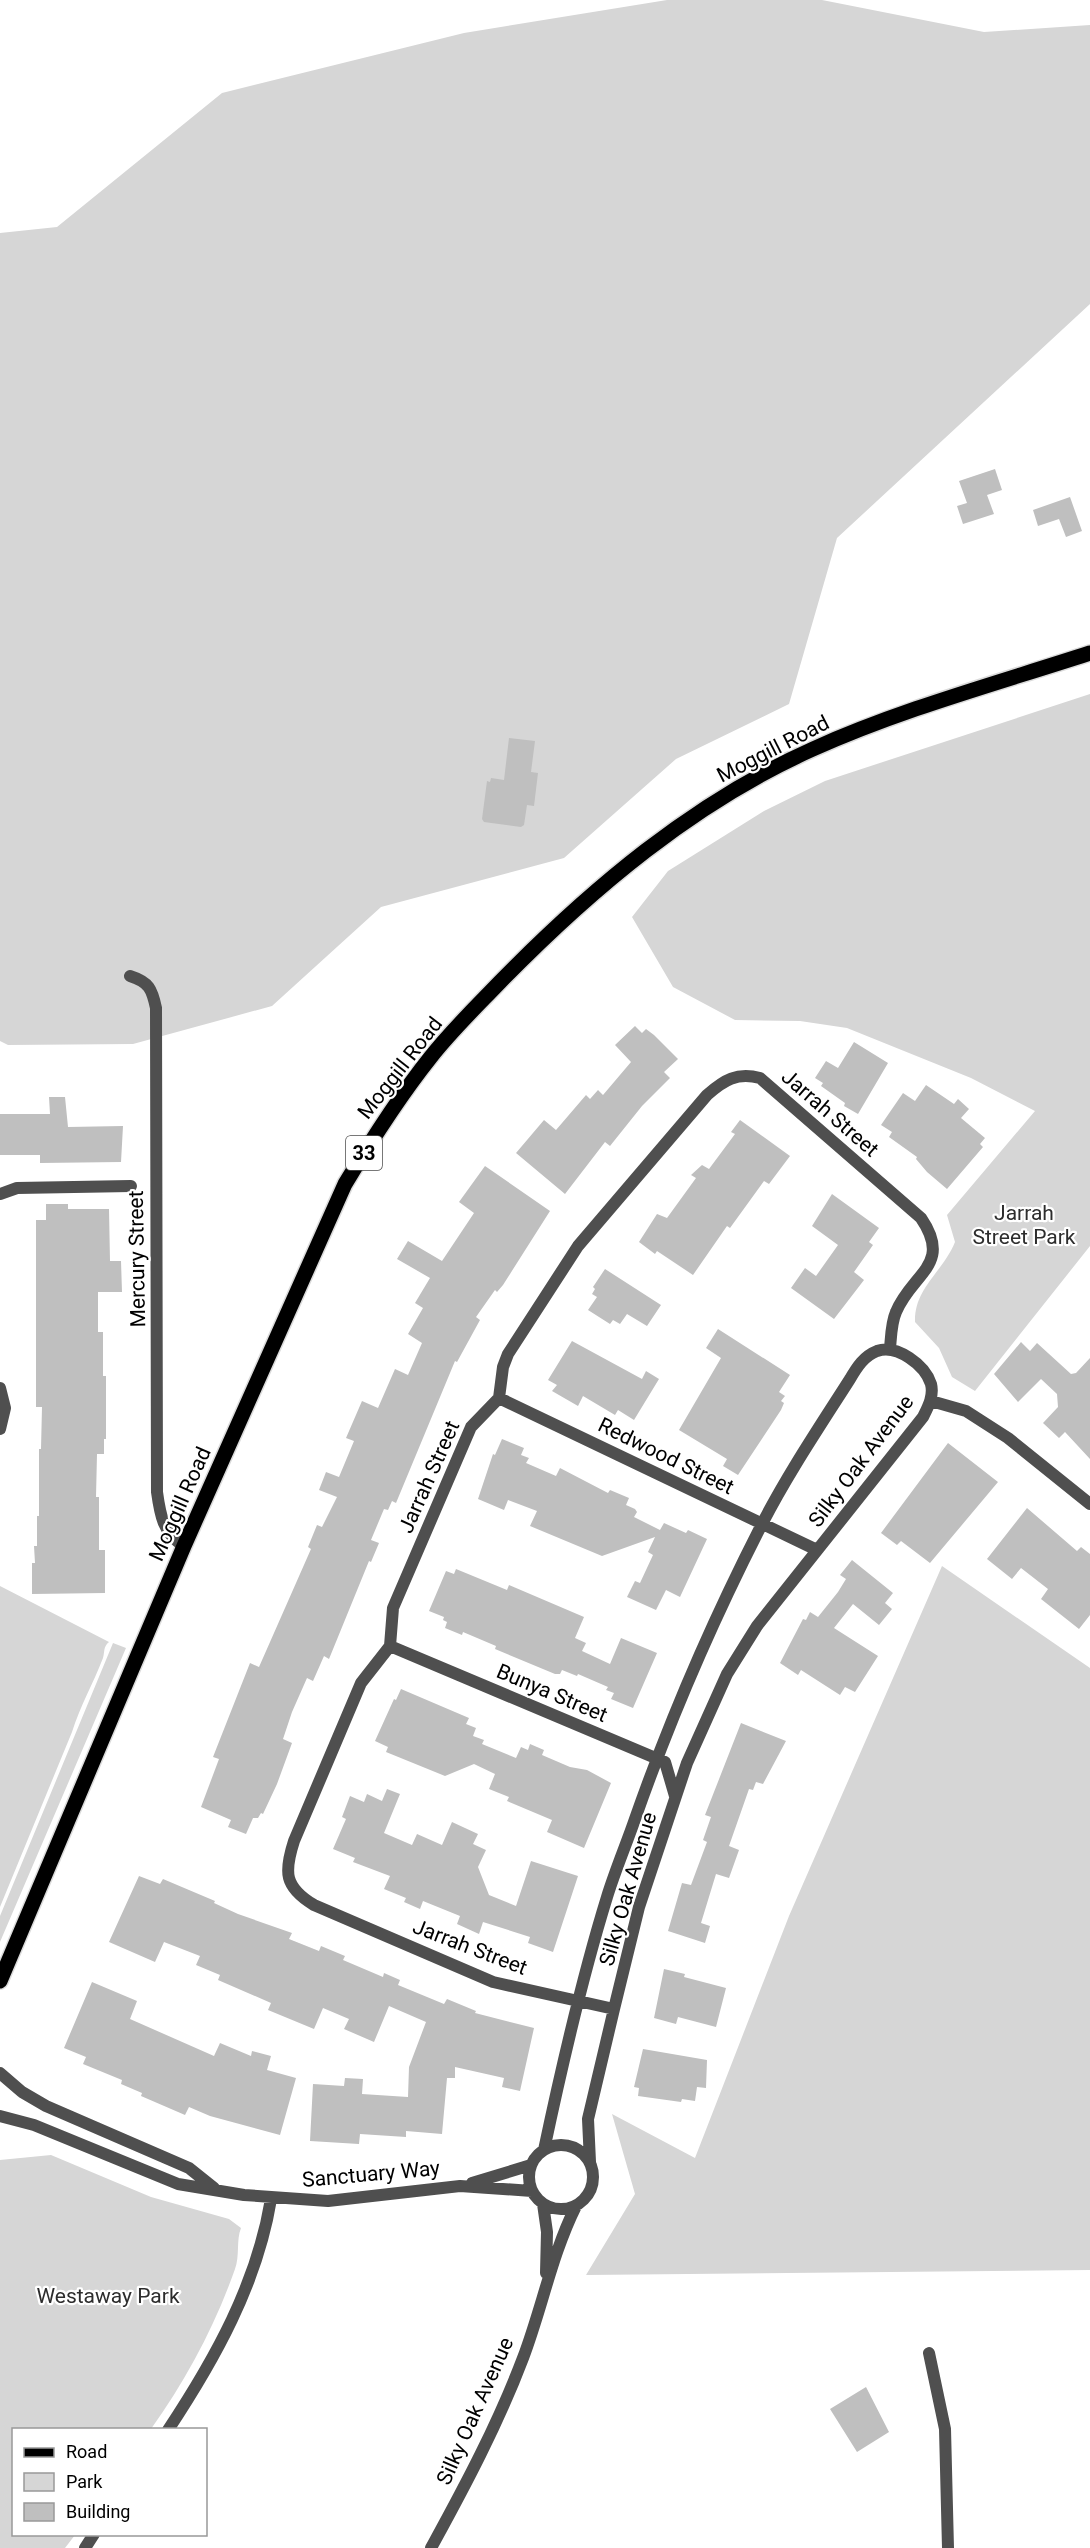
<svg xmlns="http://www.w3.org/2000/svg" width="1090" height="2548" font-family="Roboto,sans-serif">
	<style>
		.green { fill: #d6d6d6 }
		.building { fill: #bfbfbf }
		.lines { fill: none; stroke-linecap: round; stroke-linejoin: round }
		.primary-casing { stroke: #dbdbdb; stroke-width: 18 }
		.street { stroke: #4f4f4f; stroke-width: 12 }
		.primary { stroke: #000; stroke-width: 15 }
		.labels { text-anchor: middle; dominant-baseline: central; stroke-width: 4.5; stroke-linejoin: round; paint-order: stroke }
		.shield { fill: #fff; stroke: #4c4c4c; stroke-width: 1.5 }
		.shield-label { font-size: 20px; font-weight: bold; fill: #000 }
		.street-label { font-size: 21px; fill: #000; stroke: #fff }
		.park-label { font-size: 21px; fill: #2d2d2d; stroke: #fff }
	</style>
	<rect width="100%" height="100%" fill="#fff"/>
	<!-- green -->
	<path class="green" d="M667,0H822L984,32L1090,25V304L837,538L789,704L676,759L564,858L381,907L272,1006L133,1044L8,1045L0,1041V233L57,227L222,93L464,33Z
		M1090,694V1246L975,1391L952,1377L939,1348L915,1322C914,1288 943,1272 955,1242L947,1215L1035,1111L971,1078L847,1028L800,1021L735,1020L673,987L632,917L668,871L764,811L825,781Z
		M942,1566L1090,1668V2270L586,2275L635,2194L612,2114L695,2158L789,1916Z
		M0,1586L109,1642C103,1647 105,1651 103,1658C93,1684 80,1706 72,1732L0,1907Z
		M113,1643L126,1648L0,1942V1916Z
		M51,2155L151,2197L229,2219L241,2228C236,2240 240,2256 235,2269C215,2326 186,2380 151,2429L14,2430V2534L75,2535L65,2548H0V2160Z"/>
	<!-- building -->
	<path class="building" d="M995,469L1002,490L987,495L994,514L963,524L957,506L967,503L959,481Z
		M1070,497L1082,531L1066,537L1059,519L1038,526L1033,510Z
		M509,738L535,741L531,772L538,773L534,806L527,805L524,825L521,827L484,822L482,819L487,781L490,782L491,778L504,780Z
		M635,1026L642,1033L646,1029L654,1035L678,1059L664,1072L670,1078L642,1106L610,1146L605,1142L565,1194L516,1153L544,1120L556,1130L586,1095L590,1099L598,1090L603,1095L631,1062L615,1045Z
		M854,1042L888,1063L858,1114L844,1106L845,1103L821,1086L823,1083L815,1078L826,1061L838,1068Z
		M926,1085L954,1104L958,1099L969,1109L961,1118L985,1138L980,1144L983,1147L947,1189L927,1172L916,1159L917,1157L889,1137L892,1132L881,1125L903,1093L915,1101Z
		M49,1097H65L68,1127L123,1126L121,1162L40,1163V1155H0V1114H50Z
		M740,1120L790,1156L769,1184L764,1181L730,1228L727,1226L693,1275L657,1251L655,1254L639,1242L657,1214L667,1218L696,1178L691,1175L702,1165L709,1169L735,1134L731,1132Z
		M485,1166L550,1211L503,1285L497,1292L495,1290L476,1317L480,1320L457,1362L455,1361L396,1503L392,1501L388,1510L384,1509L371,1540L379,1543L371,1562L369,1561L329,1659L324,1656L313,1681L307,1678L292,1712L283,1739L292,1743L277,1784L263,1814L261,1813L258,1818H253L246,1834L228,1827L231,1820L201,1807L219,1759L213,1757L250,1663L259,1667L311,1549L308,1547L317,1525L322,1527L337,1497L319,1490L326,1472L339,1477L354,1441L346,1438L362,1401L378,1408L395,1369L408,1375L422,1343L408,1334L423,1308L415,1303L430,1278L397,1259L408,1241L442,1261L474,1213L459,1202Z
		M832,1194L879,1228L869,1242L873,1245L854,1272L864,1280L834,1319L791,1288L805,1268L816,1276L838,1245L812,1226Z
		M46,1204H68V1209H109L110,1261H121L122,1292H98V1332H103V1376H106V1439H104V1454H97L96,1497H99V1550H105V1593L32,1594V1563H35L34,1546H37V1516H39V1449H41L42,1407H36V1220H46Z
		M605,1269L661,1305L647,1326L627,1314L620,1324L613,1320L610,1324L588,1310L597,1297L592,1294L595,1289L593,1287Z
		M718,1329L790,1375L779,1392L785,1396L781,1401L784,1403L781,1410L738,1475L723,1466L727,1459L679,1430L721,1358L706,1348Z
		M572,1341L642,1379L646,1371L659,1379L634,1420L618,1410L615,1415L583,1396L578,1406L552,1391L557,1385L548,1380Z
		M1021,1342L1030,1351L1037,1343L1071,1374L1076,1373L1090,1358V1459L1065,1432L1059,1438L1043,1423L1058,1407L1057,1394L1041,1379L1018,1402L994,1374Z
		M502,1439L524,1448L521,1455L529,1458L526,1463L556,1476L560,1468L608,1493L610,1490L629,1498L626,1505L635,1509L637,1512L634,1517L660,1530L664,1523L686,1533L688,1530L707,1539L680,1597L666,1590L656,1610L627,1597L635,1581L640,1583L653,1555L648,1552L655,1537L602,1556L530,1526L537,1511L508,1500L504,1510L478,1499L493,1454L495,1455Z
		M948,1443L998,1482L930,1563L901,1541L897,1545L881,1533Z
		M1027,1508L1077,1551L1081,1547L1090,1554V1615L1079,1629L1041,1599L1048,1589L1021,1568L1012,1579L987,1559Z
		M852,1560L893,1593L885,1603L892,1609L879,1625L853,1604L834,1628L878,1656L855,1692L845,1687L840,1695L801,1670L798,1675L780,1663L803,1619L806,1620L810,1612L818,1617L838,1592L846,1579L840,1575Z
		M456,1569L507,1590L509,1585L584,1617L575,1638L586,1643L582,1651L610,1664L621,1638L657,1653L633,1708L611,1699L614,1693L606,1690L608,1687L578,1674L577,1676L562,1670L560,1674H555L495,1649L496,1646L463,1632L462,1635L445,1628L447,1622L443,1620L444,1617L429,1611L446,1571L454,1574Z
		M401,1689L469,1718L466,1724L476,1728L473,1736L484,1740L482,1744L516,1758L521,1747L528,1750L530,1744L544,1750L542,1755L570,1767L587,1770L611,1783L584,1848L547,1832L552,1820L507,1801L509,1797L489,1789L495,1774L474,1764L445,1776L386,1752L388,1747L375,1741L394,1699L396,1700Z
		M741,1723L786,1741L763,1784L756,1782L753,1790L749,1789L729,1846L739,1850L729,1878L716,1874L701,1923L710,1926L705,1943L668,1931L682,1883L691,1885L707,1842L703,1840L711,1817L705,1815Z
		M387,1789L400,1794L384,1833L412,1845L417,1834L442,1845L452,1822L478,1834L473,1844L486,1850L478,1867L489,1895L516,1906L531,1861L578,1876L553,1952L528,1943L530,1937L483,1922L479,1934L457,1924L460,1916L423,1901L420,1909L404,1902L406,1898L384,1889L390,1876L353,1862L355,1858L333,1849L346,1819L342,1817L350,1796L364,1802L367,1794L382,1801Z
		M139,1876L160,1884L163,1879L215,1901L214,1903L238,1914L292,1933L289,1939L319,1951L321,1946L345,1956L343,1960L383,1977L384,1973L400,1980L398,1985L444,2004L447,1999L476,2011L475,2013L534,2028L520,2091L502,2087L504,2078L455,2067V2078H447L442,2134L406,2131V2137L360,2134L359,2144L310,2141L313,2084L344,2086L345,2078L363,2079L362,2094L408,2097L409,2067L426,2022L389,2006L374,2042L344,2029L349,2019L323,2008L314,2029L268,2010L271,2003L218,1980L220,1975L196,1965L200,1956L164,1942L155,1962L109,1942Z
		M664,1969L685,1974L684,1977L726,1988L716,2027L678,2017L676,2024L654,2018Z
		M92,1982L137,2001L130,2019L214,2056L220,2043L251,2056L252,2051L271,2056L267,2070L296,2078L280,2135L210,2116L189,2107L185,2115L141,2096L142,2093L121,2084L122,2080L83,2064L86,2057L64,2048Z
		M643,2049L707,2060L706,2088L697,2087L695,2101L682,2099L681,2102L638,2096L639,2088L634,2087Z
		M866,2387L889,2432L857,2452L830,2409Z"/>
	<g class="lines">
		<defs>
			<path id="primary" d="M0,1981L184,1546L345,1184C371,1141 398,1098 430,1058C451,1031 476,1007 500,982C591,889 694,802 813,749C902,709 998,683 1090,653"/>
		</defs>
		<!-- primary casing -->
		<use href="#primary" class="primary-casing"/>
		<!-- street -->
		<path class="street" d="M130,976C149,982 152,989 156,1008L157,1492C160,1514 163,1534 184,1546
			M0,1194L17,1188L131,1186
			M0,1388L5,1408L0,1429
			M499,1398L817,1550
			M931,1401L966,1411L1008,1438L1090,1504
			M390,1646L665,1762L675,1796
			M614,2009L493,1982L314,1905C284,1887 284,1872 294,1841L361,1683L390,1646L393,1608L471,1427L499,1398L503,1367L508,1354L578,1246L707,1095C724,1080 737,1072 760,1078L921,1218C953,1265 912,1273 896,1312C891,1323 891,1338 890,1349
			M0,2073L22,2092L46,2106L189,2168L214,2188
			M0,2116L34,2125L178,2184L244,2195L328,2201L460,2186L532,2191
			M529 2177a32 32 0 1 1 64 0a32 32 0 1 1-64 0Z
			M544,2150C562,2065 581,1981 607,1897C615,1871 626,1845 635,1819C670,1719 713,1620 761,1526C787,1475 820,1426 850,1379C857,1367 864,1356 877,1351C897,1344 925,1365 931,1384C934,1396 928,1407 923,1417L757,1626L727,1674L687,1763L639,1907L614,2009L588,2119L590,2162
			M472,2183L531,2165
			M543,2204L547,2232L546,2273
			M929,2353L945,2429L948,2548
			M168,2430C215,2359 257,2284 271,2199
			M85,2548L94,2534
			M431,2548C465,2486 498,2424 523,2358C542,2308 552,2254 576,2206"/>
		<!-- primary -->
		<use href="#primary" class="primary"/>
	</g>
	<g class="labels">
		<!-- shield labels -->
		<rect class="shield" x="346" y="1136" width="36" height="34" rx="4.5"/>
		<g class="shield-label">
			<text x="364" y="1153">33</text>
		</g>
		<!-- street labels -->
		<g class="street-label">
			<text transform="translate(773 749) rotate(-27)">Moggill Road</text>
			<text transform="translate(400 1068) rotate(-52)">Moggill Road</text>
			<text transform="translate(830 1113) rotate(41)">Jarrah Street</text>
			<text transform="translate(137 1259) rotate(-91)">Mercury Street</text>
			<text transform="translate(666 1456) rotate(26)">Redwood Street</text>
			<text transform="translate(861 1461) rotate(-53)">Silky Oak Avenue</text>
			<text transform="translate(429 1477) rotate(-66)">Jarrah Street</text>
			<text transform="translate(180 1504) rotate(-66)">Moggill Road</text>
			<text transform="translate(552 1693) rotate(23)">Bunya Street</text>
			<text transform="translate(628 1889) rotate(-74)">Silky Oak Avenue</text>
			<text transform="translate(470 1947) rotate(21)">Jarrah Street</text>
			<text transform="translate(371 2174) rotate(-5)">Sanctuary Way</text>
			<text transform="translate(475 2411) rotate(-66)">Silky Oak Avenue</text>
		</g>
		<!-- park labels -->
		<g class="park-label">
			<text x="1024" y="1213">Jarrah<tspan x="1024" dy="24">Street Park</tspan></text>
			<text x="108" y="2296">Westaway Park</text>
		</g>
	</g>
	<!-- legend -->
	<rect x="12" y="2428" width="195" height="108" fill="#ffffff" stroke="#999999" stroke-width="1.5"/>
	<rect x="24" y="2448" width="30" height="9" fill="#000000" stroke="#999999" stroke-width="1.5"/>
	<text x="66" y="2458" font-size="18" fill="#000000">Road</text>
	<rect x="24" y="2473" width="30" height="18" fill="#d6d6d6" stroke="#999999" stroke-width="1.5"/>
	<text x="66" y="2488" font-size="18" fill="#000000">Park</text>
	<rect x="24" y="2503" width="30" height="18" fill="#bfbfbf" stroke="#999999" stroke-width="1.5"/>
	<text x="66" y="2518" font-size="18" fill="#000000">Building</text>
</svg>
